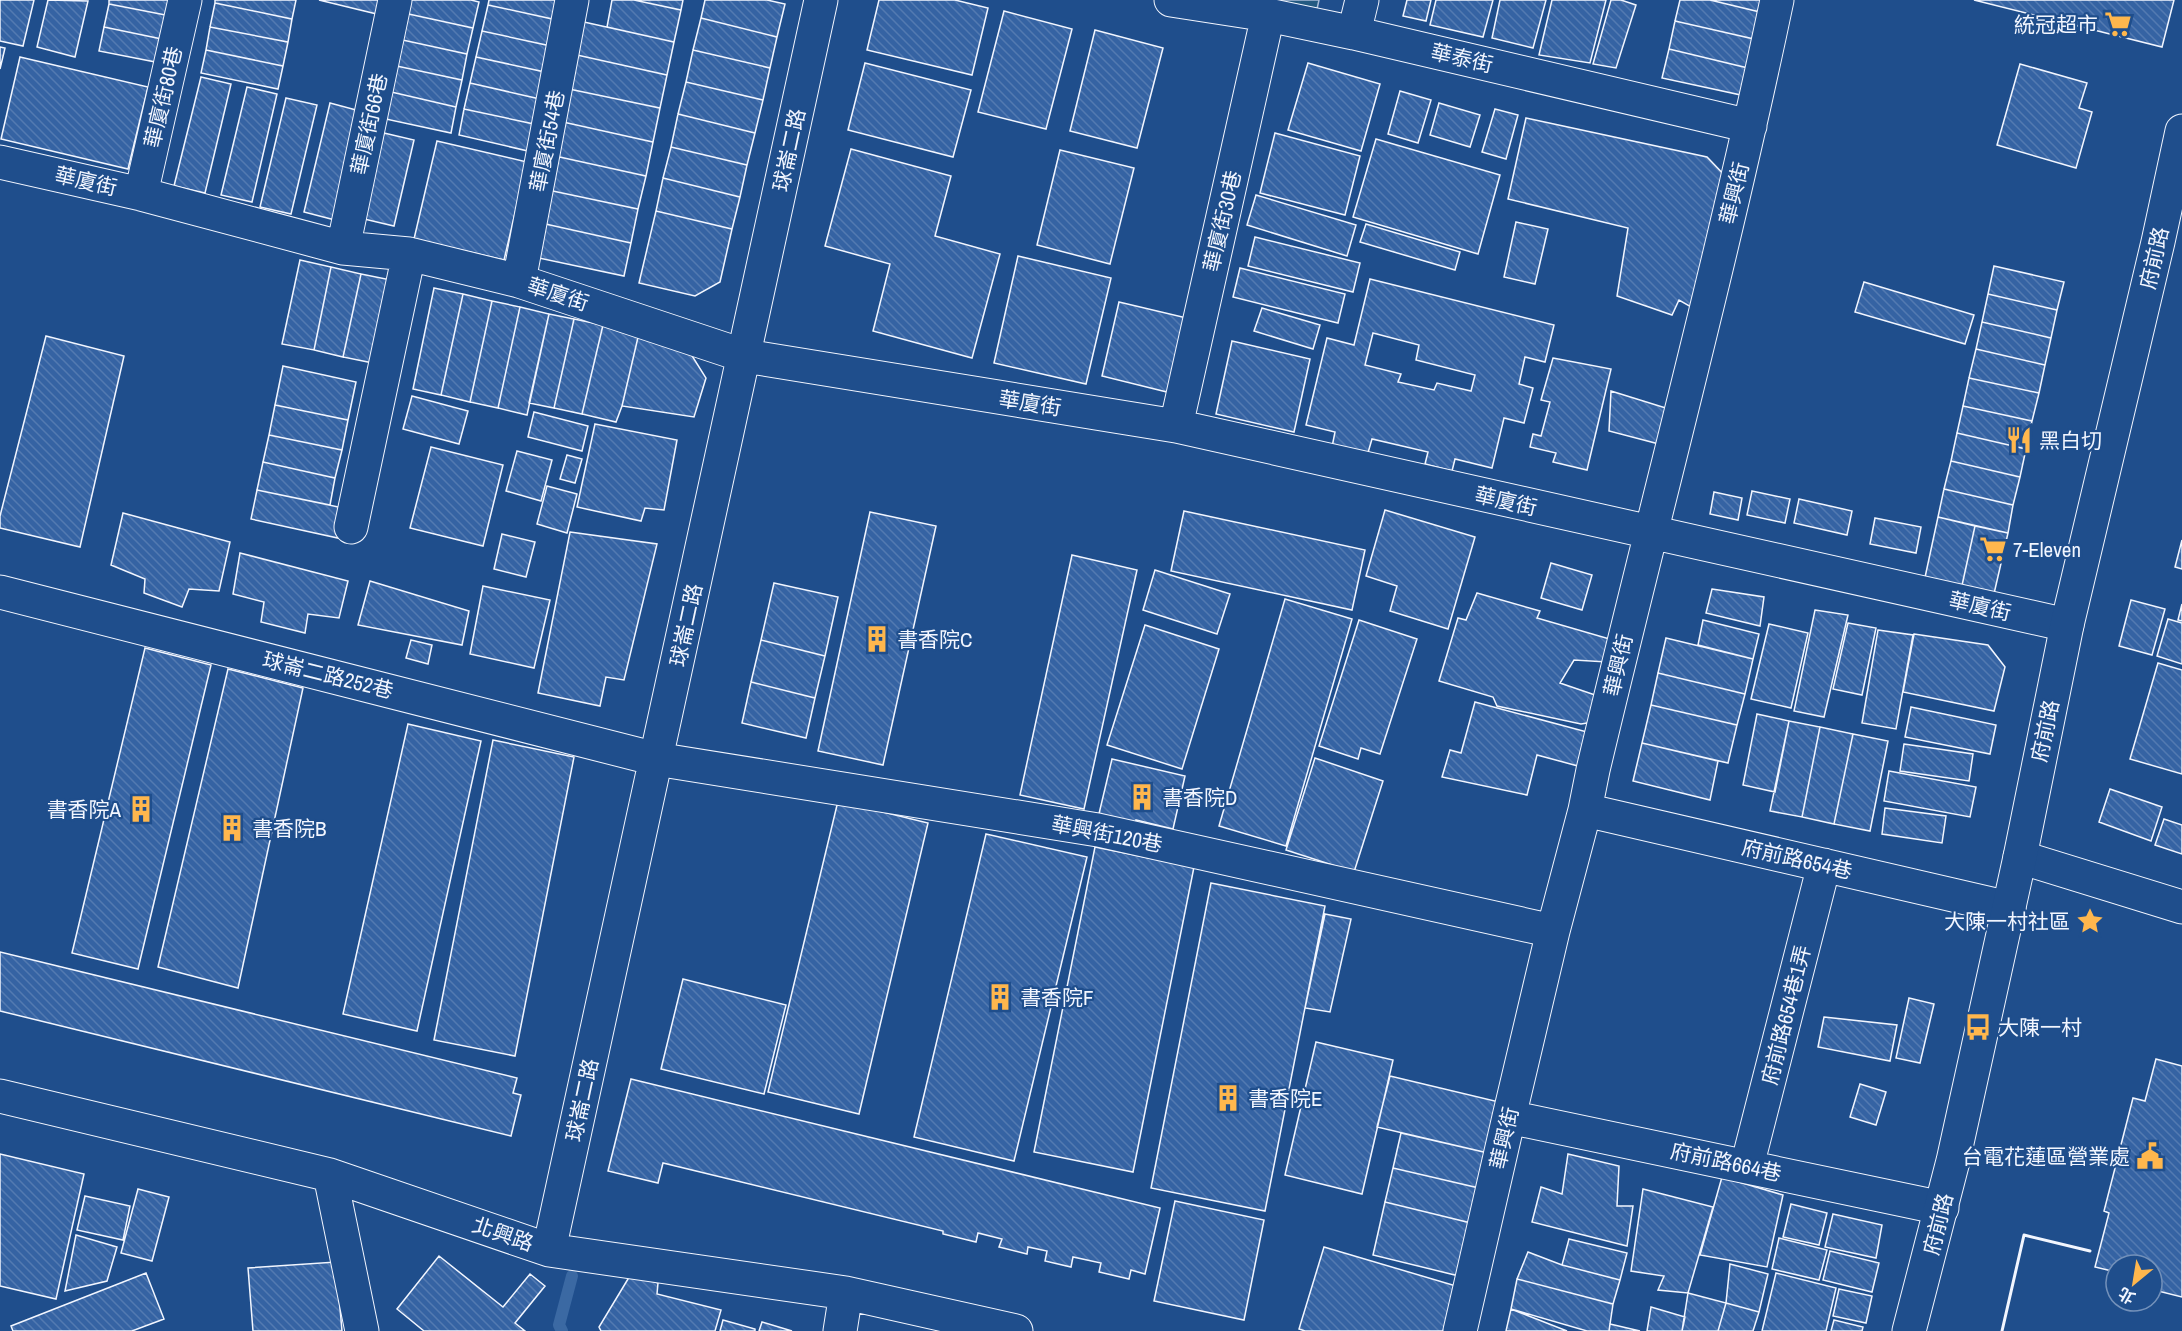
<svg xmlns="http://www.w3.org/2000/svg" width="2182" height="1331" font-family="'Archivo Narrow','Noto Sans TC',sans-serif">
	<style>
		.green { fill: #245a82; stroke: #a8bbd7; stroke-width: 1.5 }
		.lines { fill: none; stroke-linecap: round; stroke-linejoin: round }
		.stream { stroke: #3b69a3; stroke-width: 12 }
		.building { fill: url(#building-back-hatch); stroke: #f2f6ff; stroke-width: 1.5; fill-rule: evenodd }
		.minor-casing { stroke: #f2f6ff; stroke-width: 35 }
		.major-casing { stroke: #f2f6ff; stroke-width: 35 }
		.minor { stroke: #1f4e8c; stroke-width: 33 }
		.major { stroke: #1f4e8c; stroke-width: 33 }
		.wall { stroke: #f2f6ff; stroke-width: 3 }
		.labels { text-anchor: middle; dominant-baseline: central; stroke-width: 4.5; stroke-linejoin: round; paint-order: stroke }
		.poi-label { font-size: 21px; fill: #f2f6ff; stroke: #1f4e8c; text-anchor: start }
		.street-label { font-size: 21px; fill: #f2f6ff; stroke: #1f4e8c }
	</style>
	<defs>
		<pattern id="building-back-hatch" width="6" height="6" patternUnits="userSpaceOnUse" patternTransform="scale(1.5)"><rect width="6" height="6" fill="#3563a3"/><path d="M-1 5l2 2M0 0l6 6M5-1l2 2" fill="none" stroke="#537ab1"/></pattern>
	</defs>
	<rect width="100%" height="100%" fill="#1f4e8c"/>
	<!-- green -->
	<path class="green" d="M1238,0H1319L1315,18Z"/>
	<g class="lines">
		<!-- stream -->
		<path class="stream" d="M562,1331L559,1325L572,1276"/>
	</g>
	<!-- building -->
	<path class="building" d="M0,0H34L23,46L0,41Z
		M48,0L88,1L75,57L37,47Z
		M109,0H189L186,19L109,4Z
		M215,0H296L292,19L215,3Z
		M319,0H389L385,16Z
		M406,0H471L479,2L473,28L404,13Z
		M489,0H561L557,20L488,5Z
		M612,0H634L681,10L674,42L607,27Z
		M634,0H683L681,10Z
		M705,0H767L785,4L777,37L701,18Z
		M879,0H955L988,8L972,75L867,50Z
		M1407,0H1431L1426,21L1403,16Z
		M1436,0H1493L1483,37L1430,25Z
		M1500,0H1546L1533,48L1492,38Z
		M1552,0H1606L1590,63L1539,55Z
		M1611,0H1621L1636,5L1616,68L1593,64Z
		M1680,0H1710L1760,12L1754,39L1675,21Z
		M1710,0H1763L1760,12Z
		M1974,0H2174L2162,47Z
		M215,3L292,19L288,42L210,27Z
		M109,4L186,19L181,43L104,27Z
		M488,5L557,20L551,46L482,31Z
		M1004,11L1072,29L1046,129L978,112Z
		M404,13L473,28L467,54L398,39Z
		M701,18L777,37L770,68L693,50Z
		M1675,21L1754,39L1748,68L1669,49Z
		M584,22L674,42L667,75L577,55Z
		M104,27L181,43L176,66L99,51Z
		M210,27L288,42L283,66L206,50Z
		M1095,30L1163,48L1137,148L1070,131Z
		M482,31L551,46L545,72L476,57Z
		M398,39L467,54L462,80L392,65Z
		M0,47L5,48L0,69Z
		M1669,49L1748,68L1741,95L1662,78Z
		M206,50L283,66L278,89L201,73Z
		M693,50L770,68L763,100L686,82Z
		M577,55L667,75L660,108L569,89Z
		M20,57L148,87L128,169L1,139Z
		M476,57L545,72L540,99L470,83Z
		M865,63L971,90L953,157L848,130Z
		M1308,63L1380,84L1361,151L1288,130Z
		M2020,64L2087,83L2079,108L2092,112L2076,168L1997,145Z
		M392,65L462,80L456,107L387,91Z
		M201,77L231,84L205,193L174,186Z
		M686,82L763,100L755,133L678,114Z
		M470,83L540,99L534,124L464,109Z
		M247,87L277,94L252,202L221,195Z
		M569,89L660,108L653,142L563,122Z
		M387,91L456,107L451,133L381,118Z
		M1400,91L1431,100L1418,143L1388,134Z
		M286,98L317,105L291,214L260,207Z
		M330,103L360,111L335,220L304,212Z
		M1439,103L1480,115L1470,147L1430,135Z
		M464,109L534,124L528,151L459,135Z
		M1495,109L1518,115L1506,159L1482,152Z
		M678,114L755,133L747,165L671,147Z
		M1526,118L1707,157L1730,181L1691,307L1679,300L1672,315L1617,296L1628,228L1508,199Z
		M563,122L653,142L646,176L555,156Z
		M384,133L414,140L394,226L364,219Z
		M1275,133L1360,156L1345,215L1260,193Z
		M1376,139L1500,175L1478,254L1353,217Z
		M437,141L527,162L504,260L414,239Z
		M671,147L747,165L740,197L663,178Z
		M851,149L951,176L935,236L1000,254L972,358L873,331L890,264L825,246Z
		M1060,150L1134,168L1110,264L1037,245Z
		M555,156L646,176L638,209L548,190Z
		M663,178L740,197L732,229L656,211Z
		M548,190L638,209L631,243L541,223Z
		M1256,195L1356,225L1347,256L1247,225Z
		M656,211L732,229L720,282L695,296L639,283Z
		M1516,222L1548,229L1535,284L1504,277Z
		M541,223L631,243L624,276L534,257Z
		M1366,224L1460,252L1455,270L1360,242Z
		M1255,237L1360,263L1353,292L1248,266Z
		M1018,256L1111,278L1086,384L994,363Z
		M300,260L331,267L314,350L282,344Z
		M1994,266L2064,282L2057,310L1988,294Z
		M331,267L361,274L343,357L314,350Z
		M1240,268L1345,294L1338,323L1233,297Z
		M361,274L396,281L378,364L343,357Z
		M1370,279L1554,325L1545,362L1525,357L1519,384L1533,388L1524,423L1504,418L1492,468L1455,459L1452,471L1425,464L1428,452L1372,439L1367,456L1332,447L1335,432L1306,425L1327,338L1354,345ZM1373,333L1419,345L1416,360L1475,375L1471,391L1437,383L1434,390L1398,382L1401,374L1365,365Z
		M1864,282L1974,315L1965,344L1855,312Z
		M434,288L463,294L441,395L413,389Z
		M463,294L492,301L470,402L441,395Z
		M1988,294L2057,310L2051,338L1982,322Z
		M492,301L520,307L498,408L470,402Z
		M1119,302L1191,319L1175,394L1102,376Z
		M520,307L549,314L527,415L498,408Z
		M1262,308L1320,325L1313,349L1254,331Z
		M549,314L574,319L554,408L529,403Z
		M574,319L603,325L582,414L554,408Z
		M1982,322L2051,338L2045,365L1976,349Z
		M603,325L639,333L622,406L616,422L582,414Z
		M639,333L684,343L706,378L694,417L622,406Z
		M46,336L124,356L80,547L0,528V516Z
		M1232,341L1310,359L1294,432L1216,414Z
		M1976,349L2045,365L2039,393L1969,378Z
		M1553,358L1611,369L1587,470L1553,462L1556,453L1530,447L1533,434L1541,436L1550,402L1541,400Z
		M283,366L356,382L348,420L275,405Z
		M1969,378L2039,393L2032,421L1963,406Z
		M1611,391L1669,409L1659,444L1609,431Z
		M412,396L468,411L459,444L403,429Z
		M275,405L348,420L342,450L269,435Z
		M1963,406L2032,421L2026,449L1957,433Z
		M534,412L588,426L582,451L528,437Z
		M595,424L677,440L664,510L645,508L641,521L577,507Z
		M1957,433L2026,449L2020,477L1951,461Z
		M269,435L342,450L335,478L263,462Z
		M431,447L503,465L483,546L410,528Z
		M517,451L552,460L541,501L506,491Z
		M567,455L582,459L575,483L560,479Z
		M1951,461L2020,477L2013,505L1944,489Z
		M263,462L335,478L330,505L257,490Z
		M547,486L577,494L567,533L537,524Z
		M1944,489L2013,505L2008,533L1938,517Z
		M257,490L353,510L347,540L251,519Z
		M1752,491L1790,499L1785,523L1747,515Z
		M1714,492L1742,498L1738,520L1710,514Z
		M1799,499L1852,511L1847,535L1794,523Z
		M1385,510L1475,537L1448,629L1390,611L1397,586L1366,576Z
		M1184,511L1365,550L1352,610L1171,571Z
		M870,512L936,526L883,765L818,751Z
		M123,513L230,542L219,591L189,589L182,607L144,593L145,579L111,565Z
		M1938,517L1975,526L1961,590L1924,582Z
		M1875,518L1921,527L1916,553L1870,544Z
		M1975,526L2008,533L1993,598L1961,590Z
		M570,532L657,544L624,680L606,677L600,706L538,693Z
		M502,534L535,542L526,577L494,569Z
		M2182,540V569L2175,567Z
		M240,553L348,581L339,618L308,614L305,633L261,622L264,602L233,594Z
		M1072,555L1137,570L1084,809L1020,795Z
		M1551,563L1592,575L1582,610L1541,598Z
		M1155,570L1230,594L1217,634L1143,610Z
		M370,581L469,611L462,645L358,625Z
		M774,583L838,597L825,656L761,640Z
		M483,586L550,600L534,668L470,654Z
		M1712,589L1764,597L1760,626L1706,613Z
		M1477,593L1540,611L1537,618L1613,640L1607,662L1574,660L1560,683L1598,696L1593,722L1581,724L1497,706L1493,697L1439,681L1458,618L1466,620Z
		M1285,599L1352,619L1286,846L1219,826Z
		M2131,600L2165,609L2152,655L2119,646Z
		M2182,604V621L2178,620Z
		M1815,610L1848,615L1824,717L1794,711Z
		M2168,619L2182,623V664L2157,656Z
		M1359,620L1417,639L1380,754L1361,748L1358,759L1319,746Z
		M1703,620L1759,634L1753,659L1698,645Z
		M1848,623L1876,628L1862,695L1833,689Z
		M1769,624L1808,633L1791,708L1751,699Z
		M1145,625L1219,649L1182,769L1107,745Z
		M1878,630L1913,635L1896,729L1862,723Z
		M1914,634L1988,645L2005,667L1994,711L1903,692Z
		M1666,638L1753,659L1745,694L1658,673Z
		M411,640L432,645L428,664L406,658Z
		M761,640L825,656L815,698L751,682Z
		M145,648L211,665L138,969L72,953Z
		M2158,663L2182,670V774L2130,759Z
		M228,669L303,688L238,988L158,967Z
		M1658,673L1745,694L1737,725L1651,705Z
		M751,682L815,698L806,738L742,723Z
		M1475,702L1587,732L1578,766L1537,755L1527,795L1442,777L1450,750L1461,753Z
		M1651,705L1737,725L1728,763L1642,743Z
		M1911,707L1996,725L1990,754L1905,737Z
		M1757,714L1789,721L1775,792L1743,785Z
		M1789,721L1820,727L1802,817L1770,811Z
		M408,724L481,741L417,1031L343,1014Z
		M1820,727L1853,734L1834,824L1802,817Z
		M1853,734L1888,741L1870,831L1834,824Z
		M493,740L574,757L515,1056L434,1040Z
		M1642,743L1718,761L1710,800L1633,781Z
		M1904,744L1973,754L1969,781L1900,771Z
		M1315,758L1383,781L1354,872L1286,850Z
		M1112,759L1185,776L1173,829L1136,820L1135,826L1098,818Z
		M1889,771L1976,787L1970,817L1884,801Z
		M2110,789L2162,807L2151,841L2099,822Z
		M838,801L928,823L859,1114L768,1092Z
		M1885,808L1946,816L1942,843L1882,834Z
		M2164,819L2182,825V854L2155,845Z
		M986,834L1087,857L1014,1161L914,1137Z
		M1095,847L1194,867L1133,1172L1034,1152Z
		M1211,883L1325,906L1265,1211L1151,1188Z
		M1325,914L1351,919L1330,1012L1305,1008Z
		M0,952L517,1078L513,1093L521,1095L511,1136L0,1011Z
		M683,979L786,1005L764,1094L661,1069Z
		M1909,998L1934,1004L1920,1063L1896,1058Z
		M1824,1017L1897,1025L1890,1061L1818,1047Z
		M1316,1042L1393,1060L1362,1194L1285,1175Z
		M2156,1059L2182,1066V1297L2158,1291L2161,1282L2152,1281V1265H2116V1272L2095,1267L2109,1213L2104,1211L2133,1098L2145,1101Z
		M1390,1076L1499,1102L1488,1153L1377,1127Z
		M631,1079L1160,1208L1145,1274L1131,1270L1129,1279L1099,1272L1101,1263L1073,1257L1071,1267L1045,1261L1047,1251L1028,1247L1027,1254L999,1247L1002,1239L978,1233L976,1242L943,1234V1231L663,1163L658,1183L608,1171Z
		M1860,1084L1886,1092L1876,1125L1850,1117Z
		M1401,1133L1488,1153L1479,1188L1393,1168Z
		M0,1154L84,1174L56,1299L0,1286Z
		M1568,1154L1619,1166L1617,1206H1633L1627,1246L1532,1222L1541,1187L1562,1194Z
		M1393,1168L1479,1188L1471,1223L1385,1202Z
		M1722,1177L1783,1195L1767,1267L1700,1255Z
		M138,1189L169,1197L152,1261L121,1253Z
		M1643,1189L1713,1207L1688,1293L1658,1290L1664,1276L1631,1271Z
		M85,1196L130,1206L123,1240L77,1230Z
		M1175,1201L1264,1220L1244,1320L1154,1301Z
		M1385,1202L1471,1223L1459,1276L1373,1255Z
		M1791,1204L1827,1213L1819,1245L1783,1237Z
		M1833,1214L1882,1225L1876,1258L1825,1247Z
		M76,1235L117,1247L107,1281L65,1291Z
		M1779,1238L1827,1250L1819,1280L1772,1269Z
		M1569,1239L1627,1253L1620,1280L1562,1265Z
		M1324,1247L1456,1286L1443,1331H1305L1299,1329Z
		M1830,1251L1879,1263L1872,1292L1823,1280Z
		M1528,1252L1562,1265L1620,1280L1613,1304L1517,1279Z
		M439,1256L503,1307L530,1274L545,1286L515,1323L525,1331H424L397,1309Z
		M336,1262L342,1331H253L248,1268Z
		M1730,1264L1768,1274L1759,1312L1726,1303Z
		M146,1273L164,1319L132,1331H13L11,1326Z
		M1776,1273L1836,1288L1826,1331H1762Z
		M631,1274L658,1283L657,1294L721,1310L715,1331H601L599,1327Z
		M1517,1279L1613,1304L1609,1331H1587L1511,1309Z
		M1839,1289L1872,1296L1866,1323L1833,1316Z
		M1688,1293L1726,1303L1718,1331H1682Z
		M1726,1303L1759,1312L1753,1331H1718Z
		M1651,1307L1685,1317L1682,1331H1647Z
		M1511,1309L1567,1331H1506Z
		M723,1320L755,1329V1331H720Z
		M1834,1320L1863,1327L1862,1331H1831Z
		M762,1322L792,1331H759Z
		M1610,1324L1640,1331H1609Z"/>
	<g class="lines">
		<defs>
			<path id="minor" d="M1171,0L1268,15L1354,33L1750,126
				M1354,33L1362,0
				M0,162L141,194L343,248L409,254L519,281L745,356L1176,426L2067,625
				M141,194L185,0
				M343,248L395,0
				M519,281L572,0
				M1176,426L1268,15
				M351,527L409,254
				M0,592L656,759L1098,830L1553,931
				M1585,810L2009,908
				M2020,857L2182,907
				M0,1096L330,1175L549,1250L846,1293L1016,1331
				M1509,1117L1942,1208
				M1747,1166L1824,865
				M330,1175L362,1331
				M549,1250L821,0
				M840,1331L846,1293
				M1460,1331L1509,1117L1553,931L1585,810L1593,770C1654,513 1723,258 1777,0"/>
			<path id="major" d="M1909,1331L1953,1161L2020,857L2067,625L2158,242L2182,131"/>
		</defs>
		<!-- minor casing -->
		<use href="#minor" class="minor-casing"/>
		<!-- major casing -->
		<use href="#major" class="major-casing"/>
		<!-- minor -->
		<use href="#minor" class="minor"/>
		<!-- major -->
		<use href="#major" class="major"/>
		<!-- wall -->
		<path class="wall" d="M2002,1331L2024,1235L2090,1251"/>
	</g>
	<!-- icons -->
	<defs>
		<symbol id="supermarket-bare" viewBox="-9 -9 18 18"><path d="M-6-5.5h2.5l.6 2H6L4.5 2H-2.5L-4.4-4H-6ZM-1.5 3.2a1.3 1.3 0 1 0 .1 0ZM3 3.2a1.3 1.3 0 1 0 .1 0Z" fill="#ffb74d" stroke="#1f4e8c" stroke-width="2.5" paint-order="stroke"/></symbol>
		<symbol id="restaurant-bare" viewBox="-9 -9 18 18"><path d="M-5-6h1v4h1v-4h1v4h1v-4h1v5L-1.5 .5V6h-2V.5L-5-1ZM5-6V6H3V1.5H1.5Q1.5-4 5-6Z" fill="#ffb74d" stroke="#1f4e8c" stroke-width="2.5" paint-order="stroke"/></symbol>
		<symbol id="building-bare" viewBox="-9 -9 18 18"><path d="M-4-6H4V6H1V3H-1V6H-4ZM-2.5-4.3h1.7v1.8h-1.7ZM.8-4.3h1.7v1.8H.8ZM-2.5-1h1.7V.8h-1.7ZM.8-1h1.7V.8H.8Z" fill="#ffb74d" stroke="#1f4e8c" stroke-width="2.5" paint-order="stroke"/></symbol>
		<symbol id="sight-bare" viewBox="-9 -9 18 18"><path d="M0-6L1.8-2.2L6-1.7L2.9 1.2L3.7 5.4L0 3.3L-3.7 5.4L-2.9 1.2L-6-1.7L-1.8-2.2Z" fill="#ffb74d" stroke="#1f4e8c" stroke-width="2.5" paint-order="stroke"/></symbol>
		<symbol id="bus-bare" viewBox="-9 -9 18 18"><path d="M-5-6H5V4H4V6H2V4H-2V6H-4V4H-5ZM-3.5-4V0h7V-4ZM-3.5 1.2v1.5H-2V1.2ZM2 1.2v1.5H3.5V1.2Z" fill="#ffb74d" stroke="#1f4e8c" stroke-width="2.5" paint-order="stroke"/></symbol>
		<symbol id="civic-bare" viewBox="-9 -9 18 18"><path d="M-.6-6.5H3V-4.5H.6V-3L4-1V1h2V6H-6V1h2V-1L-.6-3ZM-1.2 2.5V6h2.4V2.5Z" fill="#ffb74d" stroke="#1f4e8c" stroke-width="2.5" paint-order="stroke"/></symbol>
	</defs>
	<g fill-rule="evenodd">
		<use href="#supermarket-bare" x="2099" y="5" width="38" height="38"/>
		<use href="#restaurant-bare" x="2000" y="421" width="38" height="38"/>
		<use href="#supermarket-bare" x="1974" y="530" width="38" height="38"/>
		<use href="#building-bare" x="858" y="620" width="38" height="38"/>
		<use href="#building-bare" x="1123" y="778" width="38" height="38"/>
		<use href="#building-bare" x="122" y="790" width="38" height="38"/>
		<use href="#building-bare" x="213" y="809" width="38" height="38"/>
		<use href="#sight-bare" x="2071" y="902" width="38" height="38"/>
		<use href="#building-bare" x="981" y="978" width="38" height="38"/>
		<use href="#bus-bare" x="1959" y="1008" width="38" height="38"/>
		<use href="#building-bare" x="1209" y="1079" width="38" height="38"/>
		<use href="#civic-bare" x="2131" y="1137" width="38" height="38"/>
	</g>
	<g class="labels">
		<!-- poi labels -->
		<g class="poi-label">
			<text x="2098" y="24" text-anchor="end">統冠超市</text>
			<text x="2039" y="440">黑白切</text>
			<text x="2013" y="549">7-Eleven</text>
			<text x="897" y="639">書香院C</text>
			<text x="1162" y="797">書香院D</text>
			<text x="121" y="809" text-anchor="end">書香院A</text>
			<text x="252" y="828">書香院B</text>
			<text x="2070" y="921" text-anchor="end">大陳一村社區</text>
			<text x="1020" y="997">書香院F</text>
			<text x="1998" y="1027">大陳一村</text>
			<text x="1248" y="1098">書香院E</text>
			<text x="2130" y="1156" text-anchor="end">台電花蓮區營業處</text>
		</g>
		<!-- street labels -->
		<g class="street-label">
			<text transform="translate(1462 58) rotate(13)">華泰街</text>
			<text transform="translate(163 97) rotate(-77)">華廈街80巷</text>
			<text transform="translate(369 124) rotate(-78)">華廈街66巷</text>
			<text transform="translate(547 141) rotate(-79)">華廈街54巷</text>
			<text transform="translate(789 150) rotate(-78)">球崙二路</text>
			<text transform="translate(86 181) rotate(13)">華廈街</text>
			<text transform="translate(1734 193) rotate(-76)">華興街</text>
			<text transform="translate(1222 221) rotate(-77)">華廈街30巷</text>
			<text transform="translate(2154 258) rotate(-77)">府前路</text>
			<text transform="translate(558 294) rotate(18)">華廈街</text>
			<text transform="translate(1030 403) rotate(9)">華廈街</text>
			<text transform="translate(1506 501) rotate(13)">華廈街</text>
			<text transform="translate(1980 606) rotate(13)">華廈街</text>
			<text transform="translate(686 625) rotate(-78)">球崙二路</text>
			<text transform="translate(1618 665) rotate(-77)">華興街</text>
			<text transform="translate(328 675) rotate(14)">球崙二路252巷</text>
			<text transform="translate(2045 731) rotate(-78)">府前路</text>
			<text transform="translate(1107 834) rotate(11)">華興街120巷</text>
			<text transform="translate(1797 859) rotate(13)">府前路654巷</text>
			<text transform="translate(1786 1015) rotate(-76)">府前路654巷1弄</text>
			<text transform="translate(582 1100) rotate(-78)">球崙二路</text>
			<text transform="translate(1504 1138) rotate(-77)">華興街</text>
			<text transform="translate(1726 1162) rotate(12)">府前路664巷</text>
			<text transform="translate(1938 1224) rotate(-76)">府前路</text>
			<text transform="translate(503 1234) rotate(19)">北興路</text>
		</g>
	</g>
	<!-- north arrow -->
	<g transform="translate(2134 1283) rotate(210)"><circle r="28" fill="#1f4e8c" stroke="#7391ba" stroke-width="1.5"/>
	<path d="M0-4.5L10 22L0 15L-10 22Z" fill="#ffb74d"/>
	<text y="-9" font-size="16" font-weight="bold" text-anchor="middle" fill="#f2f6ff">北</text>
	</g>
</svg>
